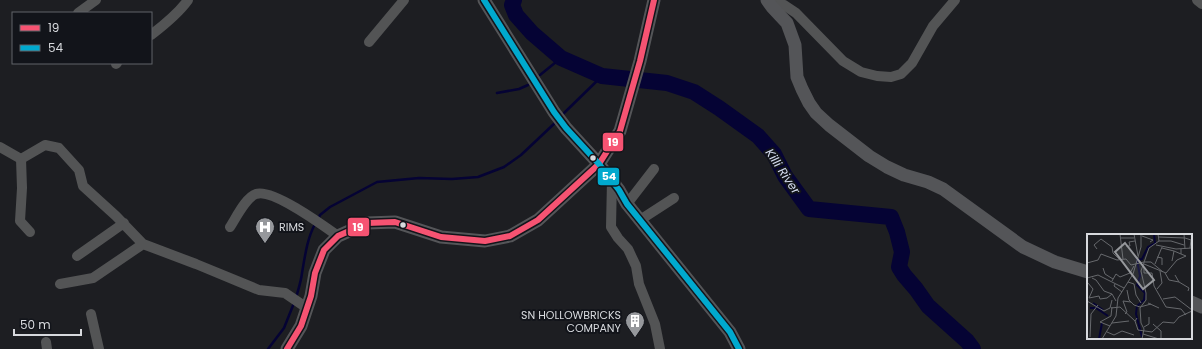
<svg xmlns="http://www.w3.org/2000/svg" width="1202" height="349" font-family="Poppins,sans-serif">
	<style>
		.lines { fill: none; stroke-linecap: round; stroke-linejoin: round }
		.stream { stroke: #050334; stroke-width: 2.5 }
		.river { stroke: #050334; stroke-width: 16 }
		.minor { stroke: #535455; stroke-width: 10 }
		.major { stroke: #545558; stroke-width: 13 }
		.bus-1-casing { stroke: #12141a; stroke-width: 9 }
		.bus-2-casing { stroke: #12141a; stroke-width: 9 }
		.bus-1 { stroke: #f65372; stroke-width: 6 }
		.bus-2 { stroke: #00a9ce; stroke-width: 6 }
		.bus-dot { fill: #d7d9dd; stroke: #12141a; stroke-width: 1.5 }
		.labels { text-anchor: middle; dominant-baseline: central; stroke-width: 4; stroke-linejoin: round; paint-order: stroke }
		.poi-label { font-size: 11px; fill: #d7d9dd; stroke: #12141a; text-anchor: start }
		.water-label { font-size: 12px; font-style: italic; fill: #d4dbee; stroke: #12141a }
		.inset-river { fill: none; stroke: #050334; stroke-width: 2 }
		.inset-road { fill: none; stroke: #67696d; stroke-width: 1 }
		.view { fill: #96989c; fill-opacity: 0.15; stroke: #96989c; stroke-width: 2 }
		.inset-edge { fill: none; stroke: #d7d9dd; stroke-width: 2 }
		.line-badge { stroke: #12141a; stroke-width: 1.5 }
		.badge-label { font-size: 11px; text-anchor: middle; font-weight: bold; fill: #fff }
	</style>
	<rect width="100%" height="100%" fill="#1d1e22"/>
	<g class="lines">
		<!-- stream -->
		<path class="stream" d="M540,75L561,58
			M497,93L519,89L528,85
			M562,115L602,76
			M318,220L320,215L330,207L377,182L419,178L452,179L478,177L504,167L521,155L556,122
			M296,298C298,290 301,282 302,273C305,256 307,239 315,224
			M268,349L284,328L294,303"/>
		<!-- river -->
		<path class="river" d="M514,0L512,5L516,15L532,33L561,58L602,76L667,83L694,92L719,108L758,136L774,154L785,176L809,209L891,217L897,232L902,252L899,267L904,275L916,289L928,306L967,341L973,349"/>
		<!-- minor -->
		<path class="minor" d="M1197,0L1202,4
			M769,2L784,5L796,13L843,61L861,72L877,76L891,77L901,74L912,63L933,26L955,0
			M78,13L96,0
			M151,35C164,25 178,14 188,0
			M369,42L404,0
			M116,64L117,63
			M0,147L21,159L45,145L59,148L79,170L83,186L116,216L143,244L196,264L259,290L285,293L307,308
			M21,159L22,188L20,221L30,232
			M612,180L611,227L618,238L628,249L636,266L639,284L655,324L660,349
			M627,204L654,169
			M640,220L674,198
			M230,227C236,218 246,197 256,194C272,188 324,226 338,236
			M77,256L124,223
			M60,284L93,278L143,244
			M91,314L99,349
			M46,342L47,349"/>
		<!-- major -->
		<path class="major" d="M484,0L554,112L566,128L599,164L619,190L627,204L730,332L739,349
			M767,0L772,7L787,23L795,45L797,77L802,89L809,103L816,113L829,125L869,156L887,167L904,175L928,182L943,189L1023,247L1055,262L1088,272
			M1191,302L1202,307
			M287,349L301,326L311,296L315,273L324,250L338,236L367,223L395,222L441,237L485,241L510,236L538,220L599,164L620,131L640,61L654,0"/>
		<defs>
			<path id="bus-1" d="M287,349L301,326L311,296L315,273L324,250L338,236L367,223L395,222L441,237L485,241L510,236L538,220L599,164L620,131L640,61L654,0"/>
			<path id="bus-2" d="M484,0L554,112L566,128L599,164L619,190L627,204L730,332L739,349"/>
		</defs>
		<!-- bus-1 casing -->
		<use href="#bus-1" class="bus-1-casing"/>
		<!-- bus-2 casing -->
		<use href="#bus-2" class="bus-2-casing"/>
		<!-- bus-1 -->
		<use href="#bus-1" class="bus-1"/>
		<!-- bus-2 -->
		<use href="#bus-2" class="bus-2"/>
	</g>
	<!-- icons -->
	<defs>
		<symbol id="hospital-pin" viewBox="-11 -11 22 30"><path d="M0 17L-7.5 6A9.5 9.5 0 1 1 7.5 6Z" fill="#96989c" stroke="#12141a"/><path d="M-5-5h3v3.5h4V-5h3V5h-3V1.5h-4V5h-3Z" fill="#fff"/></symbol>
		<symbol id="building-pin" viewBox="-11 -11 22 30"><path d="M0 17L-7.5 6A9.5 9.5 0 1 1 7.5 6Z" fill="#96989c" stroke="#12141a"/><path d="M-4-6H4V6H1V3H-1V6H-4ZM-2.5-4.3h1.7v1.8h-1.7ZM.8-4.3h1.7v1.8H.8ZM-2.5-1h1.7V.8h-1.7ZM.8-1h1.7V.8H.8Z" fill="#fff"/></symbol>
	</defs>
	<g fill-rule="evenodd">
		<use href="#hospital-pin" x="254" y="216" width="22" height="30"/>
		<use href="#building-pin" x="624" y="310" width="22" height="30"/>
	</g>
	<!-- markers -->
	<g class="bus-dot">
		<circle cx="593" cy="158" r="3.5"/>
		<circle cx="403" cy="225" r="3.5"/>
	</g>
	<g class="labels">
		<!-- poi labels -->
		<g class="poi-label">
			<text x="279" y="227">RIMS</text>
			<text x="621" y="315" text-anchor="end">SN HOLLOWBRICKS<tspan x="621" dy="13">COMPANY</tspan></text>
		</g>
		<!-- water labels -->
		<g class="water-label">
			<text transform="translate(783 171) rotate(56)">Killi River</text>
		</g>
	</g>
	<!-- overview -->
	<g transform="translate(1087 234)">
		<rect width="105" height="105" fill="#1d1e22"/>
		<path class="inset-river" d="M6,69L16,76M3,74H9L21,82M55,103L49,80L50,72L57,66L58,59L50,51L53,42L50,26L55,25L61,13L68,9L67,0M12,105L15,89"/>
		<path class="inset-road" d="M33,0L36,25M47,0L51,22M97,0L98,15M55,2L66,6L63,8M71,3L98,4M34,4H47M98,4L104,6L103,14M72,7H84L97,11M69,11L89,15L105,14M39,12H43L42,8L48,7M75,14L87,17M10,15L7,11L14,5L25,13L26,19L32,25M70,23L75,24V31M85,27L87,17L94,20M57,28H64L76,38M0,29L11,26L14,20L30,26L39,25L44,31L57,28M57,30L79,39L90,26L99,22L94,20V15M68,30L75,13M57,33V39H65L67,52L79,73L94,75L99,81M16,34L18,40L26,45M78,39L82,46L92,48M88,41L92,48L102,54L101,57M0,44L11,41L37,54M5,44L9,46L17,57L25,60M25,47L29,40L33,43L43,39L47,32M41,48L47,50L49,61L54,69M1,49L6,55L2,64L12,62L13,65L20,64L25,60L29,67M28,50L27,52L35,58M70,55L75,49L73,37M40,56L42,66L47,71L53,73L64,70M76,65L88,63L105,76M0,67L17,77L23,74L25,66M61,69L72,74M24,74L33,73L48,87M38,80L40,78L36,67L44,68M50,84L48,87L51,96L65,98L76,88L87,89L92,83L105,77M25,89L42,87M66,90L74,97V104M23,92L13,88L24,82L25,73M57,93L62,90V83M20,98L27,101L35,97L47,101M56,100L72,105M3,103L4,80L11,71M15,105L29,82L31,64L46,40L54,13V0M55,105L57,95L54,89L53,74L59,66V59L54,37L62,14L72,7L71,0"/>
		<path class="view" d="M38,9L67,46L56,55L28,18Z"/>
		<rect width="105" height="105" class="inset-edge"/>
	</g>
	<g class="line-badge">
		<rect x="602" y="132" width="22" height="20" rx="4" fill="#f65372"/>
		<rect x="597" y="167" width="23" height="19" rx="4" fill="#00a9ce"/>
		<rect x="347" y="217" width="23" height="20" rx="4" fill="#f65372"/>
	</g>
	<g class="badge-label">
		<text x="613" y="146">19</text>
		<text x="609" y="180">54</text>
		<text x="358" y="231">19</text>
	</g>
	<!-- legend -->
	<rect x="12" y="12" width="140" height="52" fill="#12141a" stroke="#616368"/>
	<rect x="20" y="25" width="20" height="6" fill="#f65372" stroke="#616368"/>
	<text x="48" y="32" font-size="12" fill="#d7d9dd">19</text>
	<rect x="20" y="45" width="20" height="6" fill="#00a9ce" stroke="#616368"/>
	<text x="48" y="52" font-size="12" fill="#d7d9dd">54</text>
	<!-- scale -->
	<path d="M14 329v6h67v-6" fill="none" stroke="#d7d9dd" stroke-width="2"/>
	<text x="20" y="329" font-size="12" fill="#d7d9dd" stroke="#12141a" stroke-width="3" paint-order="stroke">50 m</text>
</svg>
